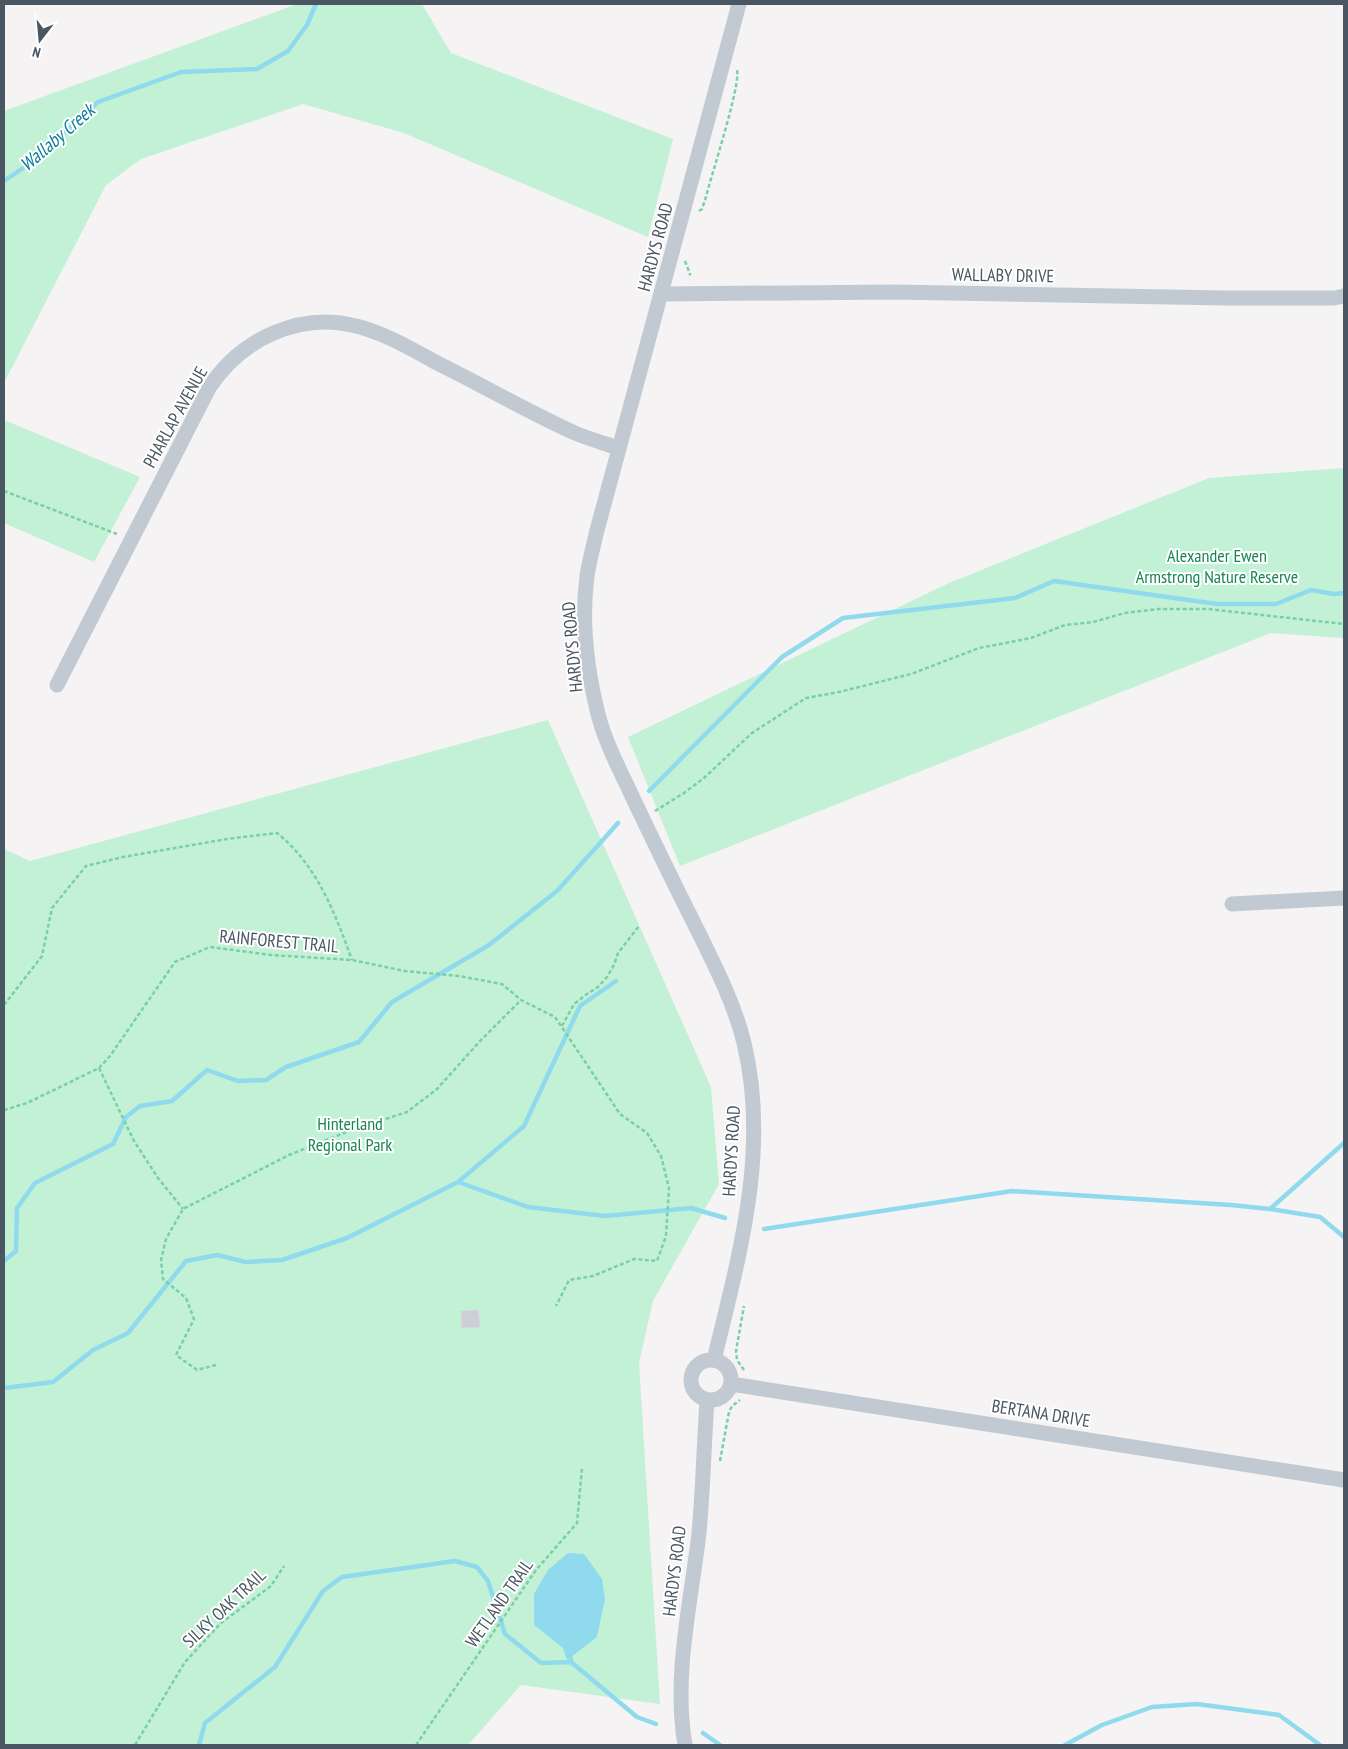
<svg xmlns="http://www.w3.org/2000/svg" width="1348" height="1749" font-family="'PT Sans Narrow',sans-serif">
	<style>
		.green { fill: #c3f1d5 }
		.water { fill: #90daee }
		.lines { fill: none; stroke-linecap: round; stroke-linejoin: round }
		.stream { stroke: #90daee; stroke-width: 4.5 }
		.building { fill: #cdcfd5; stroke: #d7d9de }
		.path { stroke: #7ad0a6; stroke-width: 2.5; stroke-dasharray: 4 2.5; stroke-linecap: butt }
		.street { stroke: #c1cad2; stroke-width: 15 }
		.labels { text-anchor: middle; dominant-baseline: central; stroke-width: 4; stroke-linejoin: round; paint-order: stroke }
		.street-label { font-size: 18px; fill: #4a5661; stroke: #fff }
		.park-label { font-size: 18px; fill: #17864f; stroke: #fff }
		.water-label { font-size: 19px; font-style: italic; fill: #0c7c9b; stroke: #fff }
	</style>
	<rect width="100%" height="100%" fill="#f5f3f3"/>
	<!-- green -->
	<path class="green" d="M297,4H422L451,53L673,139L648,237L404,133L303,104L141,159L106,185L4,383V111Z
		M4,420L140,477L94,562L4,523Z
		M1344,468V638L1271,633L680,866L628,737L949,583L1209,478Z
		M548,720L711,1087L719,1184L653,1301L639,1363L660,1704L521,1685L468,1745H4V849L30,861Z"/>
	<!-- water -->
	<path class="water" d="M568,1553L584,1554L602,1579L605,1599L597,1637L567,1660L563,1648L534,1625V1594L548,1570Z"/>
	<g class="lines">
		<!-- stream -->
		<path class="stream" d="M4,181L35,160L98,102L181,72L257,69L288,51L307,25L316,4
			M649,791L782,657L843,618L1015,598L1054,581L1217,604H1276L1311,590L1334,594L1344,593
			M458,1182L528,1207L605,1216L691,1208L725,1218
			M1270,1209L1344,1143
			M764,1229L1012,1191L1231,1205L1270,1209L1320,1217L1344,1237
			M4,1261L16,1251L17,1208L35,1183L113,1144L126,1117L140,1106L172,1101L207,1070L238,1081L266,1080L286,1067L359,1042L392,1002L489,945L557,891L618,823
			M4,1388L53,1382L93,1350L128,1333L186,1261L217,1255L246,1262L282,1260L347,1238L458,1182L524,1126L580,1006L616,981
			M570,1653L571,1662L637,1717L656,1724
			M703,1733L720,1745
			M199,1745L205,1723L275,1667L323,1591L342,1577L455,1561L477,1567L488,1581L505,1634L541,1663L571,1662
			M1065,1745L1102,1725L1152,1707L1197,1704L1279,1715L1320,1745"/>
	</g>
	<!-- building -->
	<path class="building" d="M478,1310L480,1327L462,1328L461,1311Z"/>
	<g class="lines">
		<!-- path -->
		<path class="path" d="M699,211L702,209L706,197C711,176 741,85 737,70
			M685,261L690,274L689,275
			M4,491L117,534
			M655,811L684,793L704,778L752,733L806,698L839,692L911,674L979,648L1031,638L1065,625L1093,622L1125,613L1158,609H1208L1344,624
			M4,1005L42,956L52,908L86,866L123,857L227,839L277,833C317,865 335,913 352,960
			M562,1026L574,1004L587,994L598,987L607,977L614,965L618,953L639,926
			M99,1068L134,1141L158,1178L183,1209
			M4,1110L27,1103L99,1068L110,1056L175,962L210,947L271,955L352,960L405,971L459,976L502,984L521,1000L555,1017L620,1114L647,1133L661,1156L669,1188L666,1236L657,1261L634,1259L593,1276L569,1280L556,1306
			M216,1365L197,1370L176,1355L194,1319L186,1298L163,1279L161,1260L166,1239L183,1209L289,1155L349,1131L407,1112L437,1089L481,1040L521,1000
			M744,1370L737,1360L736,1351L744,1306
			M720,1461L729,1412L732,1406L740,1400
			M135,1745L185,1662L221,1623L271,1586L284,1566
			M416,1745L536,1570L577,1523L582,1468"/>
		<!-- street -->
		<path class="street" d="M661,294L894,292L1226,298H1334L1344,296
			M57,685L209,388C240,340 299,311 356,326C385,333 413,350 439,364C484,386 530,413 575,433C589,439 604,443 618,448
			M1232,904L1344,898
			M691 1380a20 20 0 1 1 40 0a20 20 0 1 1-40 0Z
			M714,1360C739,1256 770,1150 744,1043C734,1001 711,958 692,919C671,878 651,836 631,794C619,768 605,742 598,714C587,670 581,621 587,576C589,562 593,548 596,534L739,4
			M731,1384L1344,1480
			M685,1745C673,1675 691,1603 699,1533C703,1489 704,1445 707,1400"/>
	</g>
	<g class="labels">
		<!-- street labels -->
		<g class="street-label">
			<text transform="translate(655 247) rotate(-75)">HARDYS ROAD</text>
			<text transform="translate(1003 275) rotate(1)">WALLABY DRIVE</text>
			<text transform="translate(175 417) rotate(-61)">PHARLAP AVENUE</text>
			<text transform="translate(572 647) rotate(-95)">HARDYS ROAD</text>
			<text transform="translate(279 941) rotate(5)">RAINFOREST TRAIL</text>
			<text transform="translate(731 1151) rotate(-87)">HARDYS ROAD</text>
			<text transform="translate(1041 1413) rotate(9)">BERTANA DRIVE</text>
			<text transform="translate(674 1571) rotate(-83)">HARDYS ROAD</text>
			<text transform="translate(499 1603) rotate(-55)">WETLAND TRAIL</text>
			<text transform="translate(224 1608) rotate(-43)">SILKY OAK TRAIL</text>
		</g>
		<!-- park labels -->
		<g class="park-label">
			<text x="1217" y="555">Alexander Ewen<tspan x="1217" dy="21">Armstrong Nature Reserve</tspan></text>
			<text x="350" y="1123">Hinterland<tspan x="350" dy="21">Regional Park</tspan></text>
		</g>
		<!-- water labels -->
		<g class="water-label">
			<text transform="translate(57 137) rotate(-41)">Wallaby Creek</text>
		</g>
	</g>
	<!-- border -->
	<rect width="1348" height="1749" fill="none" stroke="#4a5661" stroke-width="10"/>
	<!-- north arrow -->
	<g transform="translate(40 40) rotate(196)" stroke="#ffffff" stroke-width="4" paint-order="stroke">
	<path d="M0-4L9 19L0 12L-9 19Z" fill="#4a5661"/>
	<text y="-8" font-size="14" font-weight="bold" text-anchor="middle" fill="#4a5661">N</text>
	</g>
</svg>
